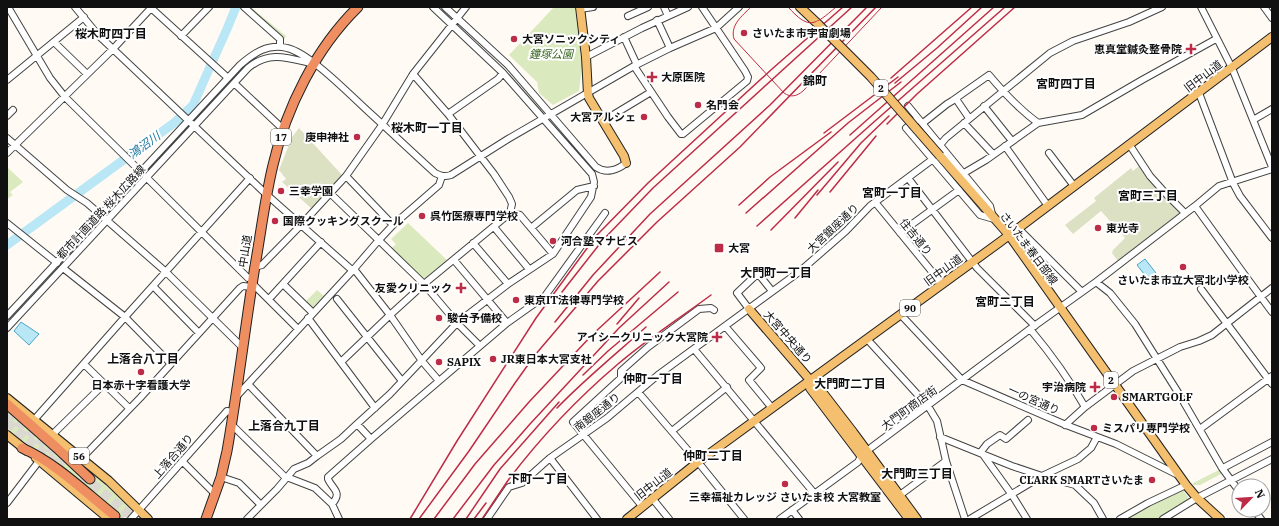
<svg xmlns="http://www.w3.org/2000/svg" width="1279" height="526" font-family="'IBM Plex Serif','Noto Sans JP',serif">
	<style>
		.green { fill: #dae9be }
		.cemetery { fill: #dce1c4 }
		.water { fill: #bae7f5; stroke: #43a7c9 }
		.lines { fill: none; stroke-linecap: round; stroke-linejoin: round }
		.river { stroke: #bae7f5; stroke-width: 9 }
		.highway-tunnel { stroke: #dbd8d2; stroke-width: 9; stroke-dasharray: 9 4.5; stroke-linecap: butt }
		.minor-casing { stroke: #434343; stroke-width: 8 }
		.major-casing { stroke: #212121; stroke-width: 10 }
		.highway-casing { stroke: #212121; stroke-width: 11 }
		.minor { stroke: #fff; stroke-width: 6 }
		.major { stroke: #f4c06f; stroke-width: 8 }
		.highway { stroke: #ef8e61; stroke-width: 9 }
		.tram { stroke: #bd2c47; stroke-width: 1 }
		.rail { stroke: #bd2c47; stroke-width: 1.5 }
		.major-bridge-casing { stroke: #212121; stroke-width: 10; stroke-linecap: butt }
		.major-bridge { stroke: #f4c06f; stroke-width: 8 }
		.poi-dot { fill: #bd2c47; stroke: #fff; stroke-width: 1.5 }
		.labels { text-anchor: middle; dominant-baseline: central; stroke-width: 4; stroke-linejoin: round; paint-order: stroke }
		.shield { fill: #fff; stroke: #585858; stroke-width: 1 }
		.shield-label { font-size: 10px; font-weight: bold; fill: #101010 }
		.poi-label { font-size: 11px; font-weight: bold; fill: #101010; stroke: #fff; text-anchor: start }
		.park-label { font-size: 11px; font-style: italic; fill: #3a6721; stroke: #fff }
		.street-label { font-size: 11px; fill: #101010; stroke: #fff }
		.neighbourhood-label { font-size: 12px; font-weight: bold; fill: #101010; stroke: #fff }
		.water-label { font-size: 12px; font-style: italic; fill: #1c79a0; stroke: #fff }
	</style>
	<rect width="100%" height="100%" fill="#fffbf4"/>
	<!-- green -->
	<path class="green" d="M554,7H575L582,67L579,91L553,105L539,93L537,82L509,55Z
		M252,8L286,36L284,40L250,10Z
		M7,167L23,182L10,192L13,195L7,199Z
		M408,223L447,260L425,278H422L391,249L396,244L391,239Z
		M317,290L324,296L312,308L305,302Z
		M7,408L29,431L89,482L96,475L131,508L122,519H115L40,453L29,446L7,428Z
		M1221,469V474L1200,485H1193V483Z
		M1182,489L1188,497L1189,500L1161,519H1122Z"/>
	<!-- cemetery -->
	<path class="cemetery" d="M299,128L342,175L312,209L282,182L286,179L279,170L292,137Z
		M1140,165L1182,212L1118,261L1112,253L1113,250L1125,238L1101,211L1073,234L1065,225L1096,201L1094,198L1131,168L1133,171Z"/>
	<!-- water -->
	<path class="water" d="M1145,259L1156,273L1148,279L1137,265Z
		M21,322L39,334L29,345L14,331Z"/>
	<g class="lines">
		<!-- river -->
		<path class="river" d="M7,245L174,123L193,105L227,29L236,7"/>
		<!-- highway-tunnel -->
		<path class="highway-tunnel" d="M7,413L69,464
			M7,422L62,468
			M82,475L135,519
			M110,508L122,519"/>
		<defs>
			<path id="minor" d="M8,7L50,78L65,97L141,172
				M75,7L98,35L113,49L266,194L353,271
				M150,7L228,78
				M244,7L280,39V47
				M445,7L508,65L596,167C606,174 618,170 626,163
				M664,7L668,16
				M1201,7L1232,68L1272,167
				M1264,7L1272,18
				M580,9L593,7
				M628,16L648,7
				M657,20L670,48
				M181,36L209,7
				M624,37L637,65
				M54,42L87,74
				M586,57L642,28L688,7
				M634,66L668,117L681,134H683L747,81L748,77L745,71L702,7
				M413,74L448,114L494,174L509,197L512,204L510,213
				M7,80L84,17
				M234,83L283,129
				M1199,93L1233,183L1240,196L1272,238
				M956,99L969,118
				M908,106L990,206L992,214
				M984,106L1012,141
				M448,114L498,79L503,73
				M7,116L13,110
				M918,118L906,128L980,215L994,219
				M1253,120L1272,109
				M603,121L651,92
				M923,123L947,104L952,101L989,75C1004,93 1019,109 1038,123L1082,115L1142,80L1216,39
				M964,123L993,154
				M7,138L67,190L87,203L166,272L243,348
				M1129,144L1150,176L1168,196L1185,213
				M1005,146L1048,206
				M7,153L113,49L152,7
				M1049,153L1074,186
				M964,173L986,160L1038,123
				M346,176L393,225
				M146,177L248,278L253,280
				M908,178L977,268L1035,326
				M330,193L424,284L457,323L480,346
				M875,202L942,284
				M1195,206L1244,274L1272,312
				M7,223L57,263
				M494,227L529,269
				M531,228L577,190L594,186
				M1018,228L1082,292
				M900,233L959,190
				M473,243L508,284
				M454,260L507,323
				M255,267L262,265L301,225L346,176L382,125L413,74L466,7
				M63,268L125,317L171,364
				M354,269L390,315L422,361L439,381
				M1096,282L1110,293L1135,324L1179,394L1222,468L1239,491
				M252,283L298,329
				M283,284L313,313
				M153,286L199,333
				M1201,289L1272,384
				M269,299L321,242
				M337,299L402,381
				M749,309L737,293L755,276H760L772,291
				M901,315L962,380L1066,425L1116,444L1178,475
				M7,316L240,65C254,53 268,43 287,48C310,53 351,96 370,113C392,133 413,153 435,173C441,176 444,177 451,175L508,139L634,66L670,48L716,28L739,7
				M308,318L375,408
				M725,326L761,368L749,380L772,408
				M7,328L248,68C268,51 286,57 310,63
				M1030,329C1051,354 1069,379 1085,407
				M867,339L928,406L937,421L946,461L965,519
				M694,349L814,493
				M341,362L390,315L424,284L510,213L520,215L553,254
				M84,364L129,408
				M249,385L317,456L341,439L357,424L371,439L507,323L545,296L605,213
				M638,392L698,462L744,519
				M235,398L354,269L378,241L393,225L439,185L442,176
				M34,420L125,317L250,178
				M231,424L284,476L315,488L332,504L339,519
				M357,424L390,394L457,323L508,284L553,254L591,197L594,182L592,174L503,73L433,7
				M1065,425L1085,407L1133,371L1180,347L1199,341L1212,335L1272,288
				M1200,429L1272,376
				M672,431L727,387
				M52,435L104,384
				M940,437L1012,466L1042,476L1075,485L1094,503L1103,519
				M980,453L987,444L1000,435L1006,439L1028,420
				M984,456L1012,495L1027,519
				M82,458L140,398L240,288L243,286L252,287
				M550,458L597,519
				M182,461L215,494
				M1223,468L1272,442
				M221,477L239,483L261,505
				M900,495L946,461
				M652,498L669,519
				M7,503L39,461
				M332,504C343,492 332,489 328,479V477L371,439
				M642,506L573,422L621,378V371L648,347L699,309L711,308L714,310
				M792,510L799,519
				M1254,510L1261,519
				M131,519L227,411L233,412
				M247,519L277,489L294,469L308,463L317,456
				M487,519L509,487L522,483L550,458L607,418L658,375L799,272L846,231L870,206L933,159L940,145L946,138L1050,53L1073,41L1129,22L1162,7
				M780,519L858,462L861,456L872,447L1030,329L1096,282L1195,206L1219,186L1272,169
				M970,519L1042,476L1078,459L1091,448L1097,437
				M1120,519L1148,503L1186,485
				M1163,519L1197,498L1272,459"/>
			<path id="major" d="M580,7L586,57L588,94L589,98L624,156L626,163
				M800,7L819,25
				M940,156L1009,235L1186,485L1197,498L1220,519
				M749,309L810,380L816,384L853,432L917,519
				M810,380V388L813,392L909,519
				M7,398L109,481L148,519
				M7,435L27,451
				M36,458L109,519
				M627,519L698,462L1000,242L1272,37"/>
			<path id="highway" d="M7,404L57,448L90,479
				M22,448C56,463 86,493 115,516
				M206,519L221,477L227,451C238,389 245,327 255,266C261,232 265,198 273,165C286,108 316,48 358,7"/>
		</defs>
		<!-- minor casing -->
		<use href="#minor" class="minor-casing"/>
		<!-- major casing -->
		<use href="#major" class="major-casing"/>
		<!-- highway casing -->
		<use href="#highway" class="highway-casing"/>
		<!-- minor -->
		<use href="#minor" class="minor"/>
		<!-- major -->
		<use href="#major" class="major"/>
		<!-- highway -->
		<use href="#highway" class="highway"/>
		<!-- tram -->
		<path class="tram" d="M751,7C742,16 730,25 734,39L784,93C791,98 797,96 803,91L882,7
			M788,7C809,30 814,26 836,7"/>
		<!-- rail -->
		<path class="rail" d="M891,78L972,7
			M895,83L937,48L982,7
			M887,124L917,94L1015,7
			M824,133L898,77
			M850,135L994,7
			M830,192L876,136
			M817,195L861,143L889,116
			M739,205L770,177L831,132
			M746,213L848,123L901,82
			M795,218L818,190
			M757,226L875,121L1005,7
			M771,230L838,162
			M562,292L602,241L653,188L852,7
			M555,322L593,275L650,214L770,105L867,7
			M617,324L639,298
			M583,375L608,351L678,292
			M557,408C585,379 616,354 646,327
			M410,519L457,441L536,318L596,236L648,183L772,69L843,7
			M419,519L469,451L515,383L535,355L598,281L657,222L740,147L876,7
			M434,519L475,464L529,402L593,334L660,272
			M453,519L494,465L530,424L619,328L669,282
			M466,519L500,469L559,402
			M474,519L486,503
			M482,519C491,506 500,492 509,479C541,437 578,398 618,364C647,339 680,318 711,295"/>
		<defs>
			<path id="major-bridge" d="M819,25L871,77L940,156"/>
		</defs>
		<!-- major-bridge casing -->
		<use href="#major-bridge" class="major-bridge-casing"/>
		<!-- major-bridge -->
		<use href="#major-bridge" class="major-bridge"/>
	</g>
	<!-- markers -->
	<g class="poi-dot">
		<circle cx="744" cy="33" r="4"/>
		<circle cx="514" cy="39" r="4"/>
		<path d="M1189 43h4v4h4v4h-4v4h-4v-4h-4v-4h4z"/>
		<path d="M650 71h4v4h4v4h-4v4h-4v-4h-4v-4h4z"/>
		<circle cx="698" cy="105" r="4"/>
		<circle cx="644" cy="117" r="4"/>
		<circle cx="357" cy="137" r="4"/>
		<circle cx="281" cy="191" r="4"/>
		<circle cx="422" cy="216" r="4"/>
		<circle cx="275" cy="221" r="4"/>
		<circle cx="1098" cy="228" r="4"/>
		<circle cx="553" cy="241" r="4"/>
		<rect x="714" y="243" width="10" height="10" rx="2"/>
		<circle cx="1183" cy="267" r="4"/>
		<path d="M459 282h4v4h4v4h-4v4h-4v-4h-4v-4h4z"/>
		<circle cx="516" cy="300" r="4"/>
		<circle cx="439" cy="318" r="4"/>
		<path d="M715 331h4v4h4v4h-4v4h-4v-4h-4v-4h4z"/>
		<circle cx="493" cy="359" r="4"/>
		<circle cx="439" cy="362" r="4"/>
		<circle cx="141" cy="372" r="4"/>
		<path d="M1093 381h4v4h4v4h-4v4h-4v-4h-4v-4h4z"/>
		<circle cx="1114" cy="397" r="4"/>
		<circle cx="1094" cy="428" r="4"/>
		<circle cx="1152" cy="480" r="4"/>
		<circle cx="785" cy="484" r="4"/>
	</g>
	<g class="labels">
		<!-- shield labels -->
		<g class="shield">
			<rect x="874" y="80" width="14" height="16" rx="3"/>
			<rect x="271" y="129" width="20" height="16" rx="3"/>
			<rect x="900" y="300" width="20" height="16" rx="3"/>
			<rect x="1104" y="372" width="14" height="16" rx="3"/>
			<rect x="69" y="448" width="20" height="16" rx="3"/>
		</g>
		<g class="shield-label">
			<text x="881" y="88">2</text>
			<text x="281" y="137">17</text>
			<text x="910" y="308">90</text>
			<text x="1111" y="380">2</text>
			<text x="79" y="456">56</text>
		</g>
		<!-- poi labels -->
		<g class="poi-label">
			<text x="752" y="33">さいたま市宇宙劇場</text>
			<text x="522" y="39">大宮ソニックシティ</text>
			<text x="1182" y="49" text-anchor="end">恵真堂鍼灸整骨院</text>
			<text x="661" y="77">大原医院</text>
			<text x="706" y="105">名門会</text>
			<text x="636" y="117" text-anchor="end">大宮アルシェ</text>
			<text x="349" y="137" text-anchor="end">庚申神社</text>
			<text x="289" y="191">三幸学園</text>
			<text x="430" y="216">呉竹医療専門学校</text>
			<text x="283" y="221">国際クッキングスクール</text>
			<text x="1106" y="228">東光寺</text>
			<text x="561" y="241">河合塾マナビス</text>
			<text x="728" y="248">大宮</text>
			<text x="1183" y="280" text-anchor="middle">さいたま市立大宮北小学校</text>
			<text x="452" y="288" text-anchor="end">友愛クリニック</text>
			<text x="524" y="300">東京IT法律専門学校</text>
			<text x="447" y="318">駿台予備校</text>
			<text x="708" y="337" text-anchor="end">アイシークリニック大宮院</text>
			<text x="501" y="359">JR東日本大宮支社</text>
			<text x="447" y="362">SAPIX</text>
			<text x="141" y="385" text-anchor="middle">日本赤十字看護大学</text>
			<text x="1086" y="387" text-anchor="end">宇治病院</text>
			<text x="1122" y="397">SMARTGOLF</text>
			<text x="1102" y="428">ミスパリ専門学校</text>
			<text x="1144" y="480" text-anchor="end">CLARK SMARTさいたま</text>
			<text x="785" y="497" text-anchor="middle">三幸福祉カレッジ さいたま校 大宮教室</text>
		</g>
		<!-- park labels -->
		<g class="park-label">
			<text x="551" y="54">鐘塚公園</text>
		</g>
		<!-- street labels -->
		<g class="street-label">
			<text transform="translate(1203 76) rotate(-37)">旧中山道</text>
			<text transform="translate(101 212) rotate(-47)">都市計画道路 桜木広路線</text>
			<text transform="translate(833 228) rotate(-43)">大宮銀座通り</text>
			<text transform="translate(916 237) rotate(51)">住吉通り</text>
			<text transform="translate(1029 248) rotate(53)">さいたま春日部線</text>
			<text transform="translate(245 251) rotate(-81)">中山道</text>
			<text transform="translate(943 270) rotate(-36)">旧中山道</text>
			<text transform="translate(788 337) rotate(49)">大宮中央通り</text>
			<text transform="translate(1034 400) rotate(24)">一の宮通り</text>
			<text transform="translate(909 408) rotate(-36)">大門町商店街</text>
			<text transform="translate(597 412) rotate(-38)">南銀座通り</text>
			<text transform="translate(173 456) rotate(-49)">上落合通り</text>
			<text transform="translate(653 484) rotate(-38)">旧中山道</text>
		</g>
		<!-- neighbourhood labels -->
		<g class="neighbourhood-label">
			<text x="111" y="33">桜木町四丁目</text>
			<text x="815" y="80">錦町</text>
			<text x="1066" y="83">宮町四丁目</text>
			<text x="427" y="127">桜木町一丁目</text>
			<text x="892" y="192">宮町一丁目</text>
			<text x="1148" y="195">宮町三丁目</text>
			<text x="776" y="272">大門町一丁目</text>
			<text x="1005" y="301">宮町二丁目</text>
			<text x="143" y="358">上落合八丁目</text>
			<text x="653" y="378">仲町一丁目</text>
			<text x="850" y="383">大門町二丁目</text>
			<text x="284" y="425">上落合九丁目</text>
			<text x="713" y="455">仲町二丁目</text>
			<text x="917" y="473">大門町三丁目</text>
			<text x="538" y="478">下町一丁目</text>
		</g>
		<!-- water labels -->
		<g class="water-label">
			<text transform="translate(144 145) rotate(-36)">鴻沼川</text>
		</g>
	</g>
	<!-- border -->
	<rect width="1279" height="526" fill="none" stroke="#101010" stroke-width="16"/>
	<!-- north arrow -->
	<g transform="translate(1251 498) rotate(65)"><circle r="19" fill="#ffffff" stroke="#9f9f9f"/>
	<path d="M0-3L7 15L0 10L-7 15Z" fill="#bd2c47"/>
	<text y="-6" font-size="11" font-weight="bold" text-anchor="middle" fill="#101010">N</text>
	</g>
</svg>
